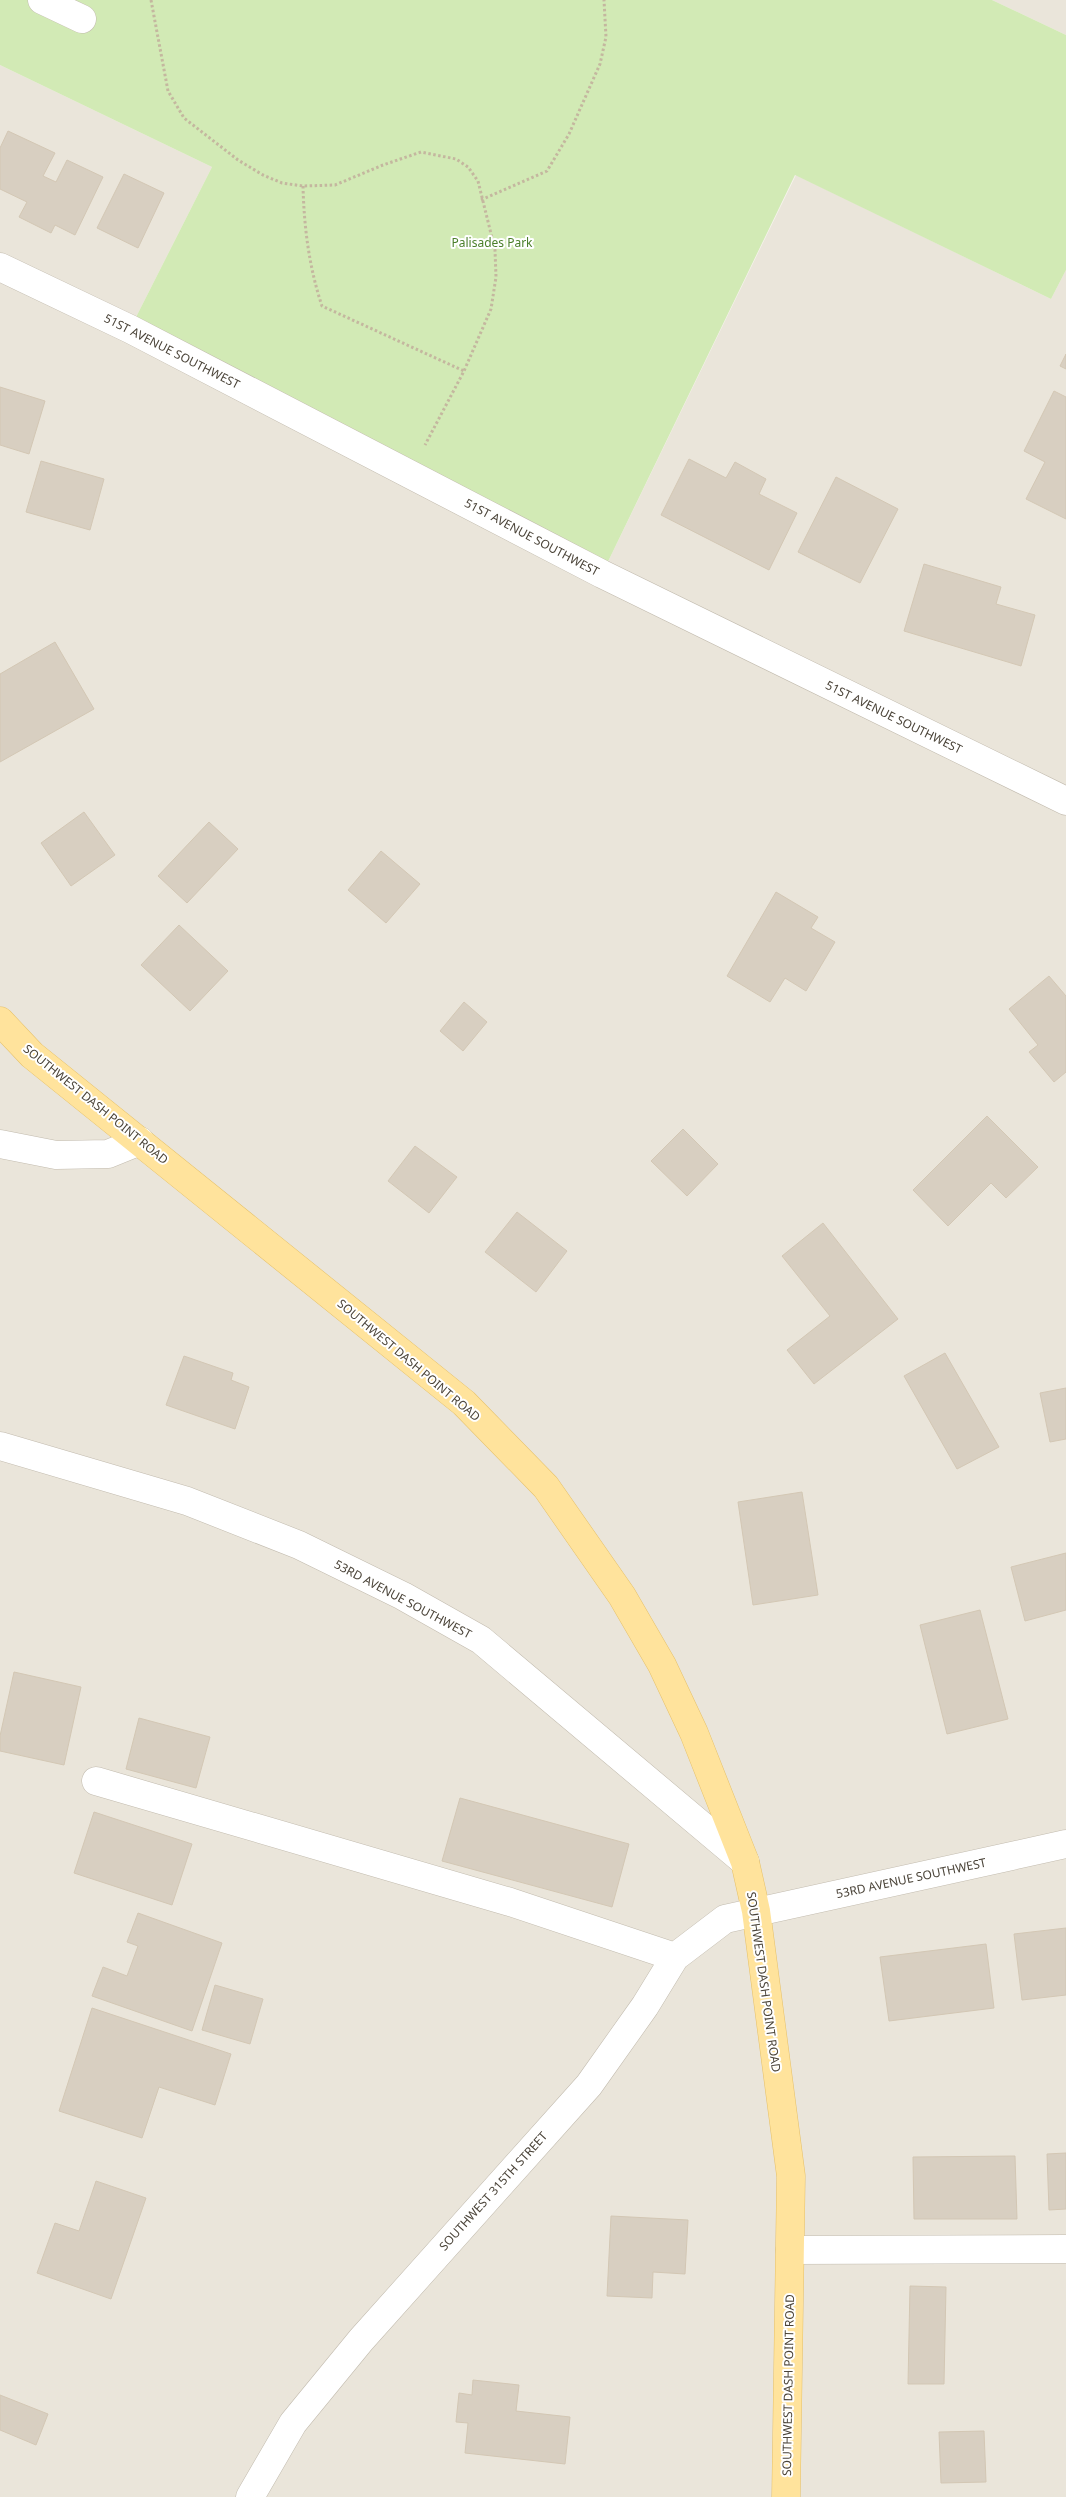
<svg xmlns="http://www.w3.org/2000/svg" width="1066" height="2497" font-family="'Noto Sans',sans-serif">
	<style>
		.residential { fill: #eae5da }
		.green { fill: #d2eab5 }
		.building { fill: #d8cfc1; stroke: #d3c7b4 }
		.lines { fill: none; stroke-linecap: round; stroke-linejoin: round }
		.minor-casing { stroke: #c2bbae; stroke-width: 29 }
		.major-casing { stroke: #e6c16a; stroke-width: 29 }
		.path { stroke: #c4b79f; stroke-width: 3; stroke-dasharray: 2.5 2.5; stroke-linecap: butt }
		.minor { stroke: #fff; stroke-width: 28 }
		.major { stroke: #ffe39c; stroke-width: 28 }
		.labels { text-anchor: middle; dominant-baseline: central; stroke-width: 4; stroke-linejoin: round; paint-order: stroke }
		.park-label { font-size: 12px; fill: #4a7f2a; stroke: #fff }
		.street-label { font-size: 12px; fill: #4b4439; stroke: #fff }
	</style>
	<rect width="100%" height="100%" fill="#f6f3ec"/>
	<!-- residential -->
	<path class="residential" d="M992,0H1066V35Z
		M0,65L212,167L130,329L602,574L796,175L1051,299L1066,270V2497H0Z"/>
	<!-- green -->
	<path class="green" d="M0,0H992L1066,35V270L1051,299L795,175L602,574L130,329L212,167L0,65Z"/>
	<!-- building -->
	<path class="building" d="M8,131L55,153L43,176L56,182L67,160L103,177L75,235L55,225L51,233L19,217L27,202L0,189V148Z
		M124,174L164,193L138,248L97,228Z
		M1066,354V369L1060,366Z
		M0,387L45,401L29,454L0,445Z
		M1054,391L1066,397V519L1026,499L1045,462L1024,451Z
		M689,459L726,478L735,462L766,479L759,494L797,513L769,570L661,515Z
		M41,461L104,479L90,530L26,512Z
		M836,477L898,509L860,583L798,552Z
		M924,564L1001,587L996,604L1035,615L1021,666L904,631Z
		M55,642L94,709L0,762V674Z
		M84,812L115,855L71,886L41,843Z
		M209,822L238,849L187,903L158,876Z
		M381,851L420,884L386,923L348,890Z
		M776,892L818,917L811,928L835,942L806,991L785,978L770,1002L727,976Z
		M179,925L228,971L190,1011L141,965Z
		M1049,976L1066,996V1072L1054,1082L1029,1052L1038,1045L1009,1009Z
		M464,1002L487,1022L463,1051L440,1031Z
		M987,1116L1038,1167L1006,1198L991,1183L948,1226L913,1190Z
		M683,1129L718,1164L687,1196L651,1161Z
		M415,1146L457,1177L429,1213L388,1181Z
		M517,1212L567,1251L536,1292L485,1252Z
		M823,1223L898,1319L814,1384L787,1350L830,1316L782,1256Z
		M945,1353L999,1447L957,1469L904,1376Z
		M184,1356L233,1373L231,1380L249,1387L235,1429L166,1405Z
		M1066,1388V1439L1050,1442L1040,1393Z
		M802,1492L818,1595L753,1605L738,1502Z
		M1066,1553V1610L1025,1621L1011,1567Z
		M980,1610L1008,1719L947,1734L920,1625Z
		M14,1672L81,1687L64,1765L0,1751V1736Z
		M139,1718L210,1737L196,1788L126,1769Z
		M460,1798L629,1844L612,1907L442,1861Z
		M94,1812L192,1844L172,1905L74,1873Z
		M138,1913L222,1943L192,2031L92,1996L103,1967L127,1976L138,1946L127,1942Z
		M1066,1928V1995L1022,2000L1014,1934Z
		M986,1944L994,2008L889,2021L880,1957Z
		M215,1985L263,1999L250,2044L202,2030Z
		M92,2008L231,2054L215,2105L159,2087L142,2138L59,2111Z
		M1066,2153V2209L1049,2210L1047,2154Z
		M1015,2156L1017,2219H914L913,2157Z
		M96,2181L146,2198L111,2299L37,2273L55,2223L79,2231Z
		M611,2216L688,2220L685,2274L653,2272L652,2298L607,2296Z
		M910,2286L946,2287L944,2384H908Z
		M473,2380L519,2385L516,2411L570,2417L565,2464L465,2453L468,2423L456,2422L459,2393L472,2395Z
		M0,2395L48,2414L36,2445L0,2430Z
		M984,2431L986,2482L941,2483L939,2432Z"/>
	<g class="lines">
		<defs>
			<path id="minor" d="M42,0L82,19
				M0,267L130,329L602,574L1066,801
				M0,1144L56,1155L108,1154L140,1141
				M0,1446L187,1501L299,1545L403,1596L481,1640L745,1862
				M96,1781L510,1902L675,1957
				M790,2250L1066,2249
				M250,2497L293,2423L361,2340L589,2085L645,2006L675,1957L725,1919L1066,1844"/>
			<path id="major" d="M0,1021L32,1055L464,1403L546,1487L622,1596L662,1665L694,1733L745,1862L756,1911L791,2176L786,2497"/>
		</defs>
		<!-- minor casing -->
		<use href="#minor" class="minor-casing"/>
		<!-- major casing -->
		<use href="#major" class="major-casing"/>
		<!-- path -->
		<path class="path" d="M151,0L168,91L184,118L238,160L263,175L282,183L303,186L335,185L383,165L421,152L456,159L468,167L478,181L495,250L496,277L491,309L464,371L425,445
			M303,186C304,227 309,267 322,306L464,371
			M481,200L547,171L569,134L600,64L606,37L604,0"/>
		<!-- minor -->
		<use href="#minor" class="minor"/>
		<!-- major -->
		<use href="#major" class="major"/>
	</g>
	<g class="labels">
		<!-- park labels -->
		<g class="park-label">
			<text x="492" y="242">Palisades Park</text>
		</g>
		<!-- street labels -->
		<g class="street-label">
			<text transform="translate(172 351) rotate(27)">51ST AVENUE SOUTHWEST</text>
			<text transform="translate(532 537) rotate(28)">51ST AVENUE SOUTHWEST</text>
			<text transform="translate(894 717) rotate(26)">51ST AVENUE SOUTHWEST</text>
			<text transform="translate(96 1104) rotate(39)">SOUTHWEST DASH POINT ROAD</text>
			<text transform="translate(409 1360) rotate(40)">SOUTHWEST DASH POINT ROAD</text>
			<text transform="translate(403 1599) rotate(28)">53RD AVENUE SOUTHWEST</text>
			<text transform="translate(911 1878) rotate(-12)">53RD AVENUE SOUTHWEST</text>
			<text transform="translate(764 1982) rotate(82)">SOUTHWEST DASH POINT ROAD</text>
			<text transform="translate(493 2191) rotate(-48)">SOUTHWEST 315TH STREET</text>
			<text transform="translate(788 2385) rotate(-89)">SOUTHWEST DASH POINT ROAD</text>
		</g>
	</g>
</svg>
